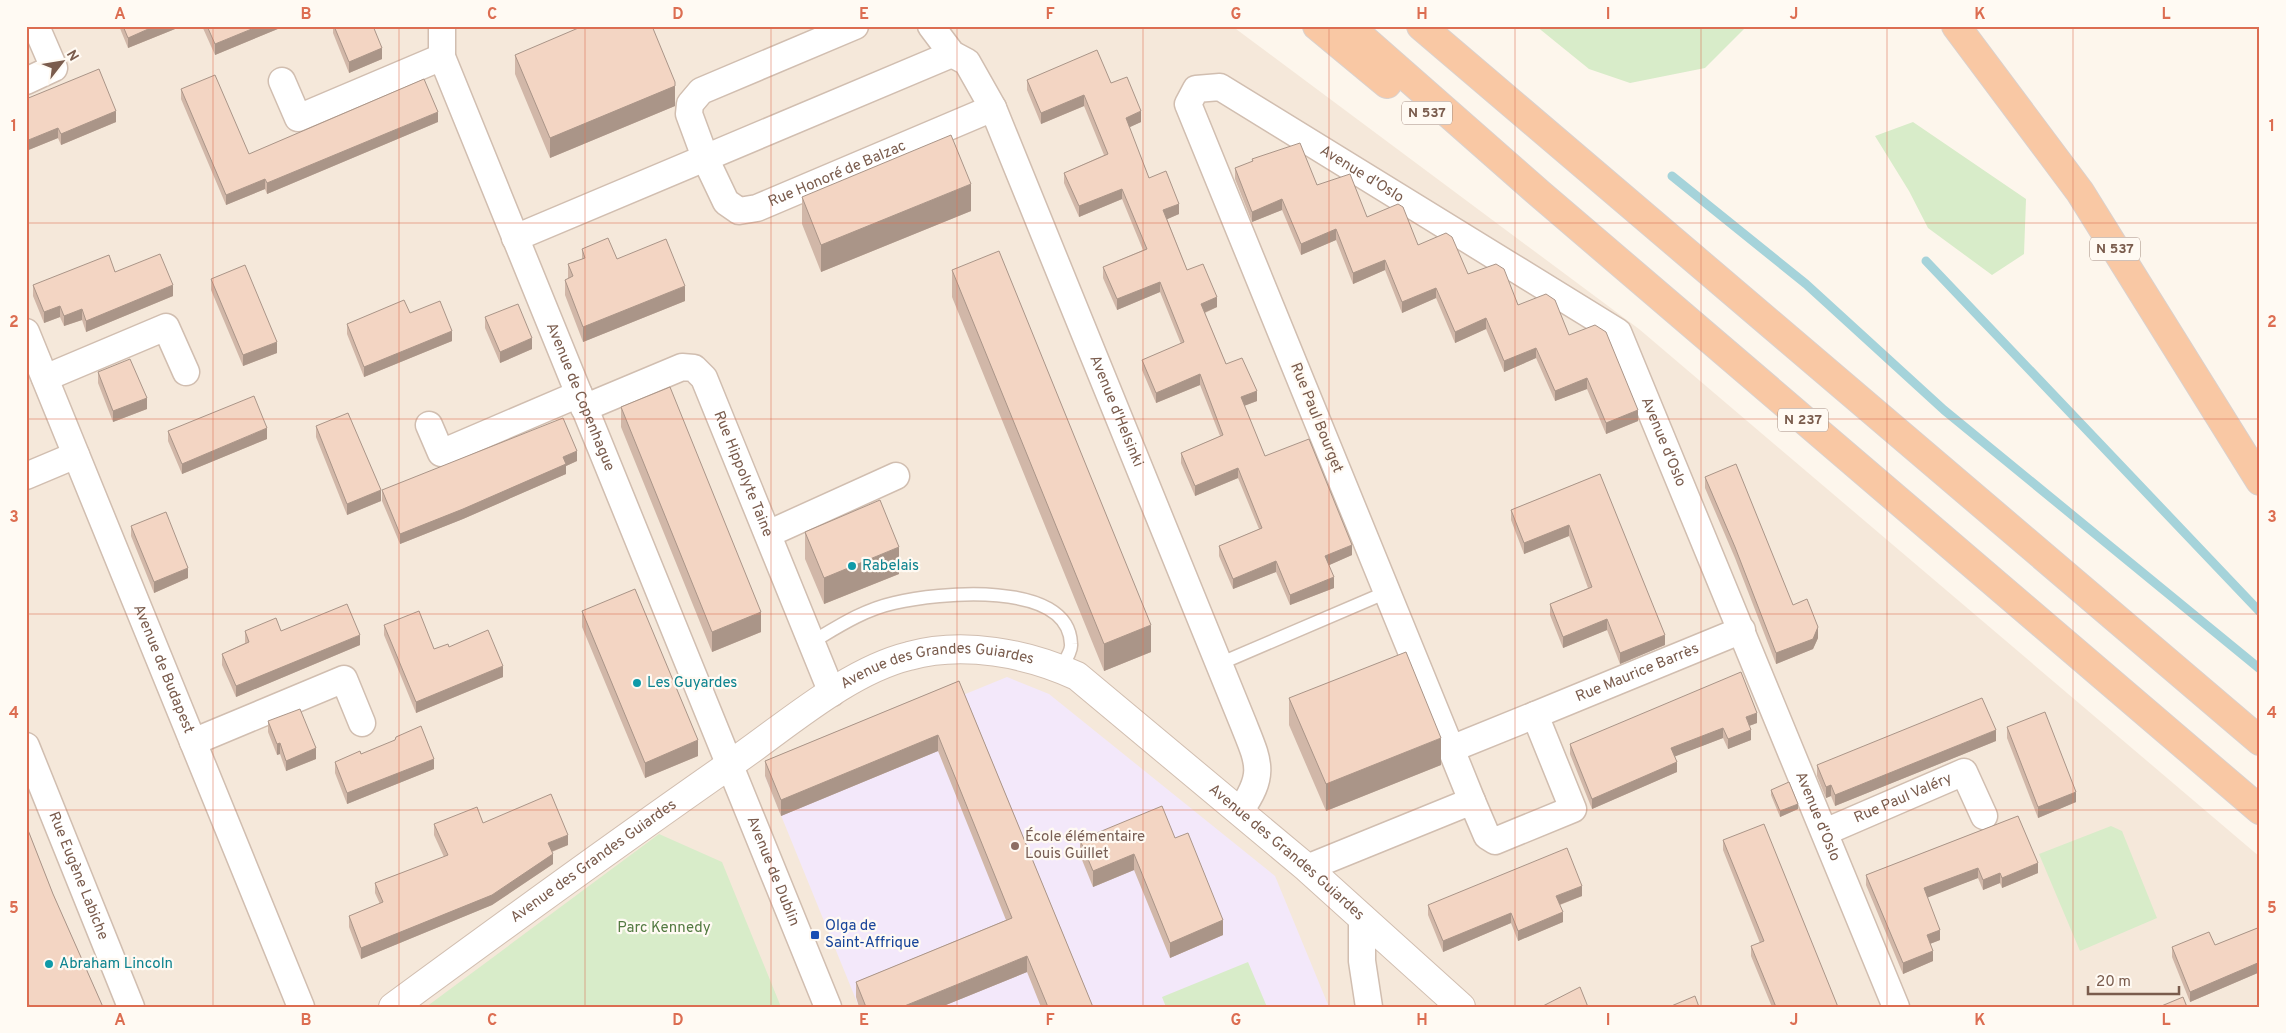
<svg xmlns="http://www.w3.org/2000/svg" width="2286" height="1033" font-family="Overpass,sans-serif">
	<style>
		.residential { fill: #f5e8da }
		.education { fill: #f3e8fa }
		.green { fill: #d8ecc9 }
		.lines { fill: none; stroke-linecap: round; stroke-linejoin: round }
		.stream { stroke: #a5d3da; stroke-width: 9 }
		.service-casing { stroke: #d1beb0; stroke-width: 15 }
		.minor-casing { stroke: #d1beb0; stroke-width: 29 }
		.tertiary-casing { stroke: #d1beb0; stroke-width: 30 }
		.trunk-casing { stroke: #dad1cd; stroke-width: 30 }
		.service { stroke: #fff; stroke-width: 12 }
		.minor { stroke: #fff; stroke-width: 26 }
		.tertiary { stroke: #fff; stroke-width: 28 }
		.trunk { stroke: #f9c8a4; stroke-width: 28 }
		.wall { fill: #d1b7a8 }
		.shaded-wall { fill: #aa9588 }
		.building { fill: #f3d5c3; stroke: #aa9588 }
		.grid { fill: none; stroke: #dc6d51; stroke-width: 1; stroke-opacity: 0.55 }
		.culture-dot { fill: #0f9aa8; stroke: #fffaf3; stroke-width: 2 }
		.education-dot { fill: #8d6e63; stroke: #fffaf3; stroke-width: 2 }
		.transit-dot { fill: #1a4fb4; stroke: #fffaf3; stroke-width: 2 }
		.labels { text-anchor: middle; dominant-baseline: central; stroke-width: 4.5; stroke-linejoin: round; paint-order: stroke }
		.shield { fill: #fffaf3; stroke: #a28b7f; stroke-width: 1 }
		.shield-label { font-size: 14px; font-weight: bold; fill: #7a5c4d }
		.street-label { font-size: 15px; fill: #7a5c4d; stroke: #fffaf3 }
		.culture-label { font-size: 15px; fill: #0d838f; stroke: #fffaf3; text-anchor: start }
		.education-label { font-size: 15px; fill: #785e54; stroke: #fffaf3; text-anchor: start }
		.transit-label { font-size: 15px; fill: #164399; stroke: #fffaf3; text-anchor: start }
		.park-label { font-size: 15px; fill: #537a41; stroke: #fffaf3 }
		.neatline { fill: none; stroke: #dc6d51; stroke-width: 2 }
		.grid-label { font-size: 16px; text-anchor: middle; font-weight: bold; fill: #dc6d51 }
	</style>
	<rect width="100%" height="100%" fill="#fdf6ec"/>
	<!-- residential -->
	<path class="residential" d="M26,26H1228L1236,29L1639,329L2260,857V1007H26Z"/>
	<!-- education -->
	<path class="education" d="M1007,677L1049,694L1275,876L1329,1007H859L765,776Z"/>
	<!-- green -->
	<path class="green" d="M1536,26H1747L1705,68L1630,83L1589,69Z
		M1913,122L2026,199L2024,254L1992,275L1928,228L1909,191L1875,136Z
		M2111,826L2122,831L2157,918L2080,951L2039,854Z
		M659,834L722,862L781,1007H426Z
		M1248,962L1267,1007H1166L1162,997Z"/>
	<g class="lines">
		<!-- stream -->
		<path class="stream" d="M1672,176L1806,284L1944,410L2260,669
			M1926,261L2260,612"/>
		<defs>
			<path id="service" d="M812,642C839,626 863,610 894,603C936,593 1069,579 1071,644C1072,651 1064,662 1061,668
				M1219,664L1387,592"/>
			<g id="minor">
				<path id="s1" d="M442,26V57L828,1007"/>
				<path id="s2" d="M855,26L701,91L690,104L689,114L706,160L726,202L739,211L757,208L993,108"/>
				<path id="s3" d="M931,26L952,54L967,62L993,108L1243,723C1259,763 1266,774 1240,811"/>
				<path d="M26,81L54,68L38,31"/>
				<path d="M282,81L298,118L442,57"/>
				<path d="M515,238L952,54"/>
				<path id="s4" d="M26,332L301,1007"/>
				<path d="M45,378L166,327L186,372"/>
				<path id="s5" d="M584,408L682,367L694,368L704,378L832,693"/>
				<path d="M429,425L441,453L579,394"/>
				<path d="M26,476L76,455"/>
				<path d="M768,534L896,476"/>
				<path d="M193,742L344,679L362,723"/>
				<path id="s6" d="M26,746L131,1007"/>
				<path id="s7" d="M1451,749L1188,104L1196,89L1220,87L1618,332L1896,1007"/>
				<path d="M1472,801L1451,749L1535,715"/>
				<path id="s8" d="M1825,832L1964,772L1984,816"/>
				<path id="s9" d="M1307,868L1472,801L1487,836L1495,841L1573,809L1535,715L1742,630"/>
				<path d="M1362,917V961L1369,1007"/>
			</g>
			<g id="tertiary">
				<path id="s10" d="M393,1007C506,924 620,841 735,761C787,725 848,671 909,656C963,641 1027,653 1077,676L1307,868L1461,1007"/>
			</g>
			<path id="trunk" d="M1317,26L1387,84
				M1349,26L1540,194L2260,810
				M1421,26L2260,741
				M1956,26L2080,192L2260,481"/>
		</defs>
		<!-- service casing -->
		<use href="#service" class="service-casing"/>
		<!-- minor casing -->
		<use href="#minor" class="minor-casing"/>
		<!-- tertiary casing -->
		<use href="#tertiary" class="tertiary-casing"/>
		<!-- trunk casing -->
		<use href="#trunk" class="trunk-casing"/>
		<!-- service -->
		<use href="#service" class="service"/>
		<!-- minor -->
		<use href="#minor" class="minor"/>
		<!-- tertiary -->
		<use href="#tertiary" class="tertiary"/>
		<!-- trunk -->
		<use href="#trunk" class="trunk"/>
	</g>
	<!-- wall -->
	<path class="wall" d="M119,26H180V27L128,48Z
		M202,26H285L215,55Z
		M333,26H373L382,59L349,73L333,33Z
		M515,55L675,101V106L550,158L515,74Z
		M99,69L116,122L61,145L58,138L26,151Z
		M1027,80L1111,83L1141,122L1129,127L1149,178L1179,214L1167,219L1187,270L1217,307L1205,313L1226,364L1257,401L1244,406L1265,456L1352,555L1329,565L1334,588L1290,605L1276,572L1233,589L1219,556V546L1259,529L1238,478L1195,496L1181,463V453L1220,436L1200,385L1156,403L1142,370V360L1181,344L1160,292L1117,310L1103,278V267L1143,250L1122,199L1079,217L1064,183V173L1104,155L1084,106L1041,124L1027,90Z
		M181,89L249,154L438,122L267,194L265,189L226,205L181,99Z
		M1252,159L1317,185L1367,217L1468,274L1518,305L1569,335L1638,421L1606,434L1587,389L1555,401L1536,358L1504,372L1486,329L1455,343L1436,298L1402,313L1385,270L1353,284L1336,240L1301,255L1282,210L1252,222L1235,179V168L1252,162Z
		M802,197L971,211L821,272L802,224Z
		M582,249L617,259L685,301L583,342L565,295V280L568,279V264L582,259Z
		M952,270L1151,652L1104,671L952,297Z
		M115,272L173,296L86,332L82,320L64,326L60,317L44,323L33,296V285Z
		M211,279L277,353L243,366L211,290Z
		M410,313L452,341L364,377L347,334V324Z
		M485,317L532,349L500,363L485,328Z
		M98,372L147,409L113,422L98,383Z
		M621,407L761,632L712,652L621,427Z
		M316,426L381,501L347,515L316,437Z
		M168,431L267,439L182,474L168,441Z
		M577,461L566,466V474L463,519L400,544L382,501V490Z
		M1600,474L1665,645L1620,664L1607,630L1563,648L1550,615V604L1588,588L1569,536L1524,554L1511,520V510Z
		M1705,477L1793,605L1818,638L1813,649L1776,664L1735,558L1705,488Z
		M131,526L188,578L154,593L131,536Z
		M805,532L899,574L824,604L805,559Z
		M582,611L698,756L645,778L582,627Z
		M384,625L434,649L449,647L503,677L416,713L384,635Z
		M245,631H281L360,645L236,697L222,665V654L245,643Z
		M959,681L1093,1007H1041L1027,972L941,1007H859L856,997V982L1006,920L938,751L781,816L765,776V761Z
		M1289,698L1441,765L1326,811L1289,725Z
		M268,721L316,759L286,771L280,754L277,755L268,732Z
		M1757,723L1749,726L1751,740L1728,749L1723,738L1675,756L1677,772L1592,809L1570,754V744Z
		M2007,727L2076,802L2038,818L2007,738Z
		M1996,741L1835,806L1831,796L1826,798L1817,776V765Z
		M361,754L434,769L347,804L335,773V762Z
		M1771,790L1798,809L1780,817L1771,795Z
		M2018,816L2038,873L2002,888L2000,883L1983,890L1978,878L1927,897L1940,940L1930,944L1933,961L1903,974L1866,885V875Z
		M483,823L568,845L552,852L553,864L492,905L361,959L349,927V916L380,904L375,893V883L444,857L434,835V824Z
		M26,825L53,894L103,1007H26Z
		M1175,838L1223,935L1170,958L1134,870L1093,887L1080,855V840Z
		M1723,840L1838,1007H1772L1751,956V946L1760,943L1723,850Z
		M1582,896L1560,905L1563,922L1518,941L1511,923L1443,952L1428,915V905Z
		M2260,927V972L2190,1002L2172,957V947L2215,945Z"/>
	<!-- shaded-wall -->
	<path class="shaded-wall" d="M155,26H180V27L128,48V38Z
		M259,26H285L215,55V44Z
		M382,48V59L349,73V62Z
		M675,82V106L550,158V138Z
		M1084,95V106L1041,124V113Z
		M116,111V122L61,145V134Z
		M1141,111V122L1126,129V118Z
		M438,112V122L267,194V183Z
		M58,128V138L26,151V141Z
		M265,179V189L226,205V195Z
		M971,184V211L821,272V245Z
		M1122,189V199L1079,217V206Z
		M1282,199V210L1252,222V212Z
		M1179,204V214L1163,221V210Z
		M1336,229V240L1301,255V244Z
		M1385,260V270L1353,284V273Z
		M1160,282V292L1117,310V299Z
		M173,285V296L86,332V321Z
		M685,286V301L583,342V327Z
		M1436,288V298L1402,313V302Z
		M1217,297V307L1201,314V304Z
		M60,306V317L44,323V312Z
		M82,309V320L64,326V316Z
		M1486,318V329L1455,343V332Z
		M452,331V341L364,377V367Z
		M532,338V349L500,363V352Z
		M277,342V353L243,366V355Z
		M1536,348V358L1504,372V361Z
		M1200,374V385L1156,403V393Z
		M1587,378V389L1555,401V391Z
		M1257,391V401L1241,407V397Z
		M147,398V409L113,422V411Z
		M1638,410V421L1606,434V423Z
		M267,428V439L182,474V464Z
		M577,451V461L566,466V474L463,519L400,544V534L563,457Z
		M1238,468V478L1195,496V486Z
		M381,490V501L347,515V504Z
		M1569,525V536L1524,554V543Z
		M1352,545V555L1325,567V556Z
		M899,547V574L824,604V578Z
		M1276,561V572L1233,589V579Z
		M188,568V578L154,593V582Z
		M1334,577V588L1290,605V595Z
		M761,612V632L712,652V632Z
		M1607,619V630L1563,648V637Z
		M1151,625V652L1104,671V644Z
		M1818,627V638L1813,649L1776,664V653Z
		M360,635V645L236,697V686Z
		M1665,635V645L1620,664V653Z
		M503,666V677L416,713V702Z
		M1757,713V723L1746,727V717Z
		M1723,728V738L1671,758V748Z
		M1751,730V740L1728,749V739Z
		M1996,730V741L1835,806V795Z
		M938,735V751L781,816V800Z
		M1441,738V765L1326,811V784Z
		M698,740V756L645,778V763Z
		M280,743V754L277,755V744Z
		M316,748V759L286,771V761Z
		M434,759V769L347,804V793Z
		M1677,762V772L1592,809V799Z
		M1831,785V796L1826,798V787Z
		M2076,792V802L2038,818V807Z
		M1798,804V809L1780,817V811Z
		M568,835V845L548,853V843Z
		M553,854V864L492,905L361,959V948Z
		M1134,854V870L1093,887V871Z
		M2038,863V873L2002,888V878Z
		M1978,868V878L1924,899V888Z
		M2000,873V883L1983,890V880Z
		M1582,886V896L1556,906V896Z
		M1563,912V922L1518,941V931Z
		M1511,913V923L1443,952V941Z
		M1223,920V935L1170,958V943Z
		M1940,930V940L1927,945V935Z
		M1933,951V961L1903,974V963Z
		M1027,956V972L941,1007H902Z
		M2260,962V972L2190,1002V992Z"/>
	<!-- building -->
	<path class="building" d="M123,26H155L128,38Z
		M207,26H259L215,44Z
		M334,26H373L382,48L349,62Z
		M583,26H652L675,82V86L550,138L515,55Z
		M1097,50L1111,83L1127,77L1141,111L1126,118L1149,178L1166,171L1179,204L1163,210L1187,270L1203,264L1217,297L1201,304L1226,364L1242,358L1257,391L1241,397L1265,456L1309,439L1352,545L1325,556L1334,577L1290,595L1276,561L1233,579L1219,546L1262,528L1238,468L1195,486L1181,453L1223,435L1200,374L1156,393L1142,360L1184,342L1160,282L1117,299L1103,267L1147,249L1122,189L1079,206L1064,173L1108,154L1084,95L1041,113L1027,80Z
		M99,69L116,111L61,134L58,128L26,141V99Z
		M215,75L249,154L424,79L438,112L267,183L265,179L226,195L181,89Z
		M951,135L971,184L821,245L802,197Z
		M1300,143L1317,185L1350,174L1367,217L1398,204L1403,207L1418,245L1446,233L1452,237L1468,274L1496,264L1504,269L1518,305L1546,294L1555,300L1569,335L1595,325L1606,332L1638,410L1606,423L1587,378L1555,391L1536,348L1504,361L1486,318L1455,332L1436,288L1402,302L1385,260L1353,273L1336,229L1301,244L1282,199L1252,212L1235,168L1253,161L1252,159Z
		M608,238L617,259L666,239L685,286L583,327L565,280L573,276L568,264L585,258L582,249Z
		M999,251L1151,625L1104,644L952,270Z
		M160,254L173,285L86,321L82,309L64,316L60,306L44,312L33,285L109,255L115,272Z
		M245,265L277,342L243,355L211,279Z
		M404,300L410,313L440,301L452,331L364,367L347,324Z
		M518,304L532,338L500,352L485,317Z
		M130,359L147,398L113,411L98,372Z
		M670,387L761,612L712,632L621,407Z
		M254,396L267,428L182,464L168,431Z
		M348,413L381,490L347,504L316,426Z
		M563,418L577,451L563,457L566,464L463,509L400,534L382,490Z
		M1736,464L1793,605L1807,599L1818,627L1813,639L1776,653L1735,547L1705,477Z
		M1600,474L1665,635L1620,653L1607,619L1563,637L1550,604L1592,587L1569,525L1524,543L1511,510Z
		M880,500L899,547L824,578L805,532Z
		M166,512L188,568L154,582L131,526Z
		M635,589L698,740L645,763L582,611Z
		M347,604L360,635L236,686L222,654L249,642L245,631L276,618L281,631Z
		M419,611L434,649L448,644L449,647L488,630L503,666L416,702L384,625Z
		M1406,652L1441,738L1326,784L1289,698Z
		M1741,672L1757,713L1746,717L1751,730L1728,739L1723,728L1671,748L1677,762L1592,799L1570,744Z
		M959,681L1093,1007H1048L1027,956L902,1007H866L856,982L1012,918L938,735L781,800L765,761Z
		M1982,698L1996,730L1835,795L1831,785L1826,787L1817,765Z
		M300,709L316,748L286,761L280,743L277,744L268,721Z
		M2045,712L2076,792L2038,807L2007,727Z
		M421,726L434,759L347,793L335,762L360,751L361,754L395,740L396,737Z
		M1789,782L1798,804L1780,811L1771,790Z
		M551,794L568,835L548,843L553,854L492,895L361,948L349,916L383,902L375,883L448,855L434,824L477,807L483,823Z
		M1162,806L1175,838L1188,833L1223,920L1170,943L1134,854L1093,871L1080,840Z
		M2018,816L2038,863L2002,878L2000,873L1983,880L1978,868L1924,888L1940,930L1927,935L1933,951L1903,963L1866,875Z
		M1764,824L1838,1007H1776L1751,946L1764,941L1723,840Z
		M26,825L53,894L103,1007H30L26,999Z
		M1567,848L1582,886L1556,896L1563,912L1518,931L1511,913L1443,941L1428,905Z
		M2260,927V962L2190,992L2172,947L2209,932L2215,945Z
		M1580,987L1588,1007H1541Z
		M1695,996L1699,1007H1669Z
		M2183,997L2187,1007H2159Z"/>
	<!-- grid -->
	<path class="grid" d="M213,26V1007M399,26V1007M585,26V1007M771,26V1007M957,26V1007M1143,26V1007M1329,26V1007M1515,26V1007M1701,26V1007M1887,26V1007M2073,26V1007M26,223H2260M26,419H2260M26,614H2260M26,810H2260"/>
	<!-- markers -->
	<g class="culture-dot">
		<circle cx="852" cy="566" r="5"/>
		<circle cx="637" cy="683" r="5"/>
		<circle cx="49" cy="964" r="5"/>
	</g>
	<circle class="education-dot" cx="1015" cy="846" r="5"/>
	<rect class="transit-dot" x="810" y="930" width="10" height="10" rx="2.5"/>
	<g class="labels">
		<!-- shield labels -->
		<g class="shield">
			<rect x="1402" y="101.5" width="50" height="23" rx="4"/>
			<rect x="2090" y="237.5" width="50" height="23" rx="4"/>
			<rect x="1778" y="408.5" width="50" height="23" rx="4"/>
		</g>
		<g class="shield-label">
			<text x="1427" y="113">N 537</text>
			<text x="2115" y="249">N 537</text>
			<text x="1803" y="420">N 237</text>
		</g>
		<!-- street labels -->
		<g class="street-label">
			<text stroke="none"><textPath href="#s2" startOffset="411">Rue Honoré de Balzac</textPath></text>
			<text stroke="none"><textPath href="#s7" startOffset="904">Avenue d'Oslo</textPath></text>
			<text stroke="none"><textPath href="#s1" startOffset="398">Avenue de Copenhague</textPath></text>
			<text stroke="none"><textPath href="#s3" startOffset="432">Avenue d'Helsinki</textPath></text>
			<text transform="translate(1316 418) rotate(68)">Rue Paul Bourget</text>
			<text stroke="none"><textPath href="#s7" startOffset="1324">Avenue d'Oslo</textPath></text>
			<text stroke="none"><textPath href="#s5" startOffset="236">Rue Hippolyte Taine</textPath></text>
			<text stroke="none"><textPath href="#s4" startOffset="364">Avenue de Budapest</textPath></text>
			<text stroke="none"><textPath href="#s9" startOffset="522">Rue Maurice Barrès</textPath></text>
			<text stroke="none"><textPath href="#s10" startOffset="652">Avenue des Grandes Guiardes</textPath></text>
			<text stroke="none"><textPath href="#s8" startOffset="85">Rue Paul Valéry</textPath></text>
			<text stroke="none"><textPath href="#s7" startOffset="1729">Avenue d'Oslo</textPath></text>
			<text stroke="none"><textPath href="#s10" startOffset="1072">Avenue des Grandes Guiardes</textPath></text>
			<text stroke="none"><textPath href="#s10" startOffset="248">Avenue des Grandes Guiardes</textPath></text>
			<text stroke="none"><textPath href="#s1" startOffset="910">Avenue de Dublin</textPath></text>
			<text stroke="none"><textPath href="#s6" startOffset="140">Rue Eugène Labiche</textPath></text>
		</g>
		<!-- culture labels -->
		<g class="culture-label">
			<text x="862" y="566">Rabelais</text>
			<text x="647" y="683">Les Guyardes</text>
			<text x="59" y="964">Abraham Lincoln</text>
		</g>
		<!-- education labels -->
		<g class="education-label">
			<text x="1025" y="837">École élémentaire<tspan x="1025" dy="17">Louis Guillet</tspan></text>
		</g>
		<!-- transit labels -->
		<g class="transit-label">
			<text x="825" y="926">Olga de<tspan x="825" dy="17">Saint-Affrique</tspan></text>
		</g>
		<!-- park labels -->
		<g class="park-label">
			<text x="664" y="928">Parc Kennedy</text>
		</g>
	</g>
	<!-- border -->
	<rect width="2286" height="1033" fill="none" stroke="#fffaf3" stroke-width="55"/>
	<!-- north arrow -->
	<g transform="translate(62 62) rotate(59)" stroke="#fffaf3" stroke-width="4" paint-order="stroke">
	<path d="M0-4L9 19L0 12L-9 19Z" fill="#7a5c4d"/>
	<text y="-8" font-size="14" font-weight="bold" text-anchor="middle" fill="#7a5c4d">N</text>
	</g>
	<!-- scale -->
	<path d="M2088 986v8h91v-8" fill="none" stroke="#7a5c4d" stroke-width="2.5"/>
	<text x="2096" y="986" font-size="15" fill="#7a5c4d" stroke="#fffaf3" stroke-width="4" paint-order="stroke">20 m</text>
	<rect x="28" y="28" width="2230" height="978" class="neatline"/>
	<g class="grid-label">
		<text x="120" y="19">A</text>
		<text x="306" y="19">B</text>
		<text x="492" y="19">C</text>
		<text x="678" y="19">D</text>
		<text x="864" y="19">E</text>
		<text x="1050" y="19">F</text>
		<text x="1236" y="19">G</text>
		<text x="1422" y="19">H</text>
		<text x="1608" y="19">I</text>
		<text x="1794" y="19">J</text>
		<text x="1980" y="19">K</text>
		<text x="2166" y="19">L</text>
		<text x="14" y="131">1</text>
		<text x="2272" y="131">1</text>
		<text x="14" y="327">2</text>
		<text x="2272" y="327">2</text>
		<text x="14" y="522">3</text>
		<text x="2272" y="522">3</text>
		<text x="14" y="718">4</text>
		<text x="2272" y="718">4</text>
		<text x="14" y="913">5</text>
		<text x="2272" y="913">5</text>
		<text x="120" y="1025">A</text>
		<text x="306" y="1025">B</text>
		<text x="492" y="1025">C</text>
		<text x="678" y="1025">D</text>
		<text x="864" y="1025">E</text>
		<text x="1050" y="1025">F</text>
		<text x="1236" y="1025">G</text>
		<text x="1422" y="1025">H</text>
		<text x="1608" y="1025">I</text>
		<text x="1794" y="1025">J</text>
		<text x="1980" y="1025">K</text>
		<text x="2166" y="1025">L</text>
	</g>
</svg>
